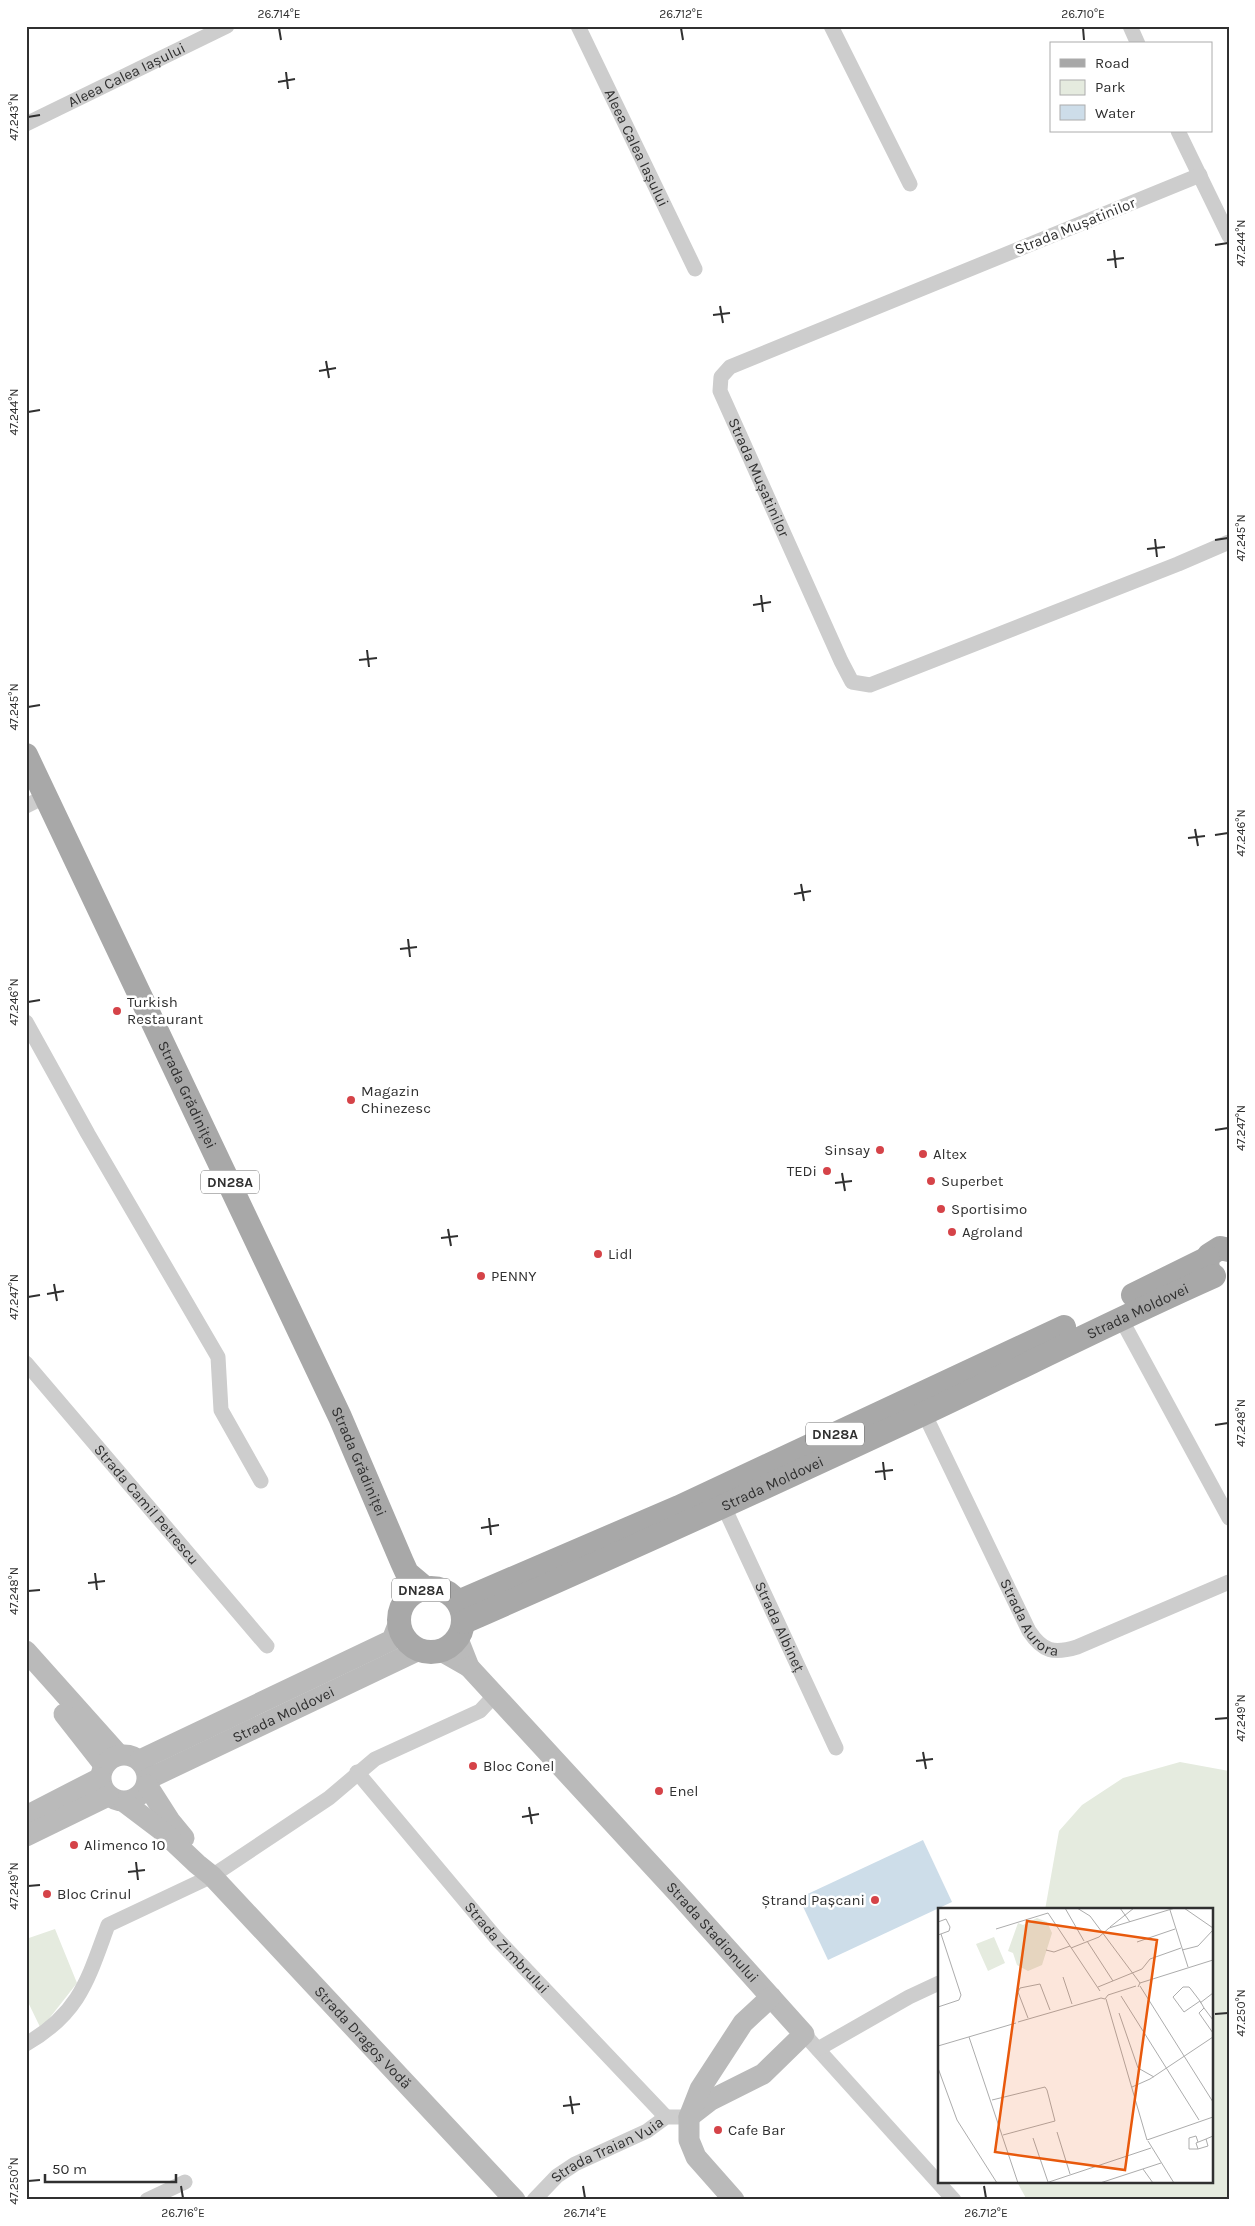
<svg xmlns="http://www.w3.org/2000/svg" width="1255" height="2226" font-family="Karla,sans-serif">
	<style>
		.green { fill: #e5ebdf }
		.water { fill: #cddde9 }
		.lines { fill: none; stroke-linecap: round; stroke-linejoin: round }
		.street { stroke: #cdcdcd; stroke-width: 15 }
		.secondary { stroke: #bababa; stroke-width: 21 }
		.primary { stroke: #a8a8a8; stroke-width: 24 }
		.ticks { fill: none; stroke: #303030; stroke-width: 2 }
		.poi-dot { fill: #d54348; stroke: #fff; stroke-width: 2 }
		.labels { text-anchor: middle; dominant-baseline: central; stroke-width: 5; stroke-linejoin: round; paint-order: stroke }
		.shield { fill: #fff; stroke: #6e6e6e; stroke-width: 1 }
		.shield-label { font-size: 14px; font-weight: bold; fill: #303030 }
		.street-label { font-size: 15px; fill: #303030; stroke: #fff }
		.poi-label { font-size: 15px; fill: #303030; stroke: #fff; text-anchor: start }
		.inset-road { fill: none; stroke: #acacac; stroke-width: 1 }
		.view { fill: #e8590c; fill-opacity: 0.15; stroke: #e8590c; stroke-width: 2.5 }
		.inset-edge { fill: none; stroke: #303030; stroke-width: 2.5 }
		.neatline { fill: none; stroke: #303030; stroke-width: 2 }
		.ticks-label { font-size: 12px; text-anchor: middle; fill: #303030 }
	</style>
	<rect width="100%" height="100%" fill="#fff"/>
	<!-- green -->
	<path class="green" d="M1180,1762L1229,1771V2200H1027L1017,2182H1211V1910H1045L1059,1831L1082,1805L1123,1778Z
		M55,1929L77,1983L41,2029L26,1998V1939Z"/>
	<!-- water -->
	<path class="water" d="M923,1840L952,1902L828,1960L799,1898Z"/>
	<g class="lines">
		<!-- street -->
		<g class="street">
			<path id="s1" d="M578,26L695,269"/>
			<path d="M831,26L910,184"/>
			<path d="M1130,26L1138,44"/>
			<path id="s2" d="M26,124L227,26"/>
			<path d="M1178,131L1229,236"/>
			<path id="s3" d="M1200,175L730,367L721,377L720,391L841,661L852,682L870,685L1178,564L1229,542"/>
			<path d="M26,806L46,796"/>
			<path d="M26,1022L88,1134L218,1357L221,1410L261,1481"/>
			<path d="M1120,1317L1229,1518"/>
			<path id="s4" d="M26,1363L267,1646"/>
			<path id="s5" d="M924,1413L1029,1631C1043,1652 1054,1654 1077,1647L1229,1582"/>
			<path id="s6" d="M724,1507L836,1748"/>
			<path id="s7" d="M357,1772L497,1939L666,2117"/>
			<path d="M804,2034L954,2200"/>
			<path d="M26,2044C80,2013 88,1979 108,1925L212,1876L329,1798L375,1759L480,1711L494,1696"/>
			<path d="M818,2049L909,1997L939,1983"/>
			<path d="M147,2200L185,2182"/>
			<path id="s8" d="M534,2200L557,2176L575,2164L647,2131L666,2117H689"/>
		</g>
		<!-- secondary -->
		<g class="secondary">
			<path d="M26,1651L119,1755"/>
			<path d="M441,1651L469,1667L458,1639"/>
			<path id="s9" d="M469,1667L681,1897L804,2034L763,2074L711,2100L689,2117"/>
			<path d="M64,1714L104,1765"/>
			<circle cx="124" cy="1778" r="23"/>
			<path d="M140,1760L392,1640L399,1622"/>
			<path id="s10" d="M148,1779L419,1650"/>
			<path d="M147,1785L170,1821L184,1838"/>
			<path id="s11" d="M124,1802L161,1830L197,1864L212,1876L515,2200"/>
			<path d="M26,1816L100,1778"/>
			<path d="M26,1836L108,1796"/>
			<path d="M734,2200L696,2157L689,2140V2117L700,2089L743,2023L771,1997"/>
		</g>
		<!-- primary -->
		<g class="primary">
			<path id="s12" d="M26,755L340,1417L402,1562L407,1573L426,1589"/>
			<path d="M1209,1272L1207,1264L1209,1255L1220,1248L1229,1250"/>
			<path d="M1133,1295L1208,1258"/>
			<circle cx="431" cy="1620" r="32"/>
			<path d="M458,1602L679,1507L1064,1327"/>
			<path id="s13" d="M464,1622C617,1555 769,1486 921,1415C1019,1369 1115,1320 1214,1276"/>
		</g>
	</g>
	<!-- ticks -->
	<path class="ticks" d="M279,28L281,40M681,28L683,40M1083,28L1084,40M286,72L288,89M278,82L295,79M28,117L40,115M1215,245L1228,243M1114,250L1116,268M1107,260L1124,258M720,306L723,323M713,315L730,313M326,361L329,378M319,371L336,368M28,412L40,410M1155,539L1157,557M1215,540L1228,538M1147,549L1165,547M761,595L763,612M753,605L771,602M367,650L369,667M359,660L377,658M28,707L40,705M1195,829L1198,846M1215,835L1228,833M1188,838L1205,836M801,884L804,901M794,894L811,891M408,939L410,957M400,949L417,947M28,1002L40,1000M1215,1130L1228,1128M842,1173L845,1191M835,1183L852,1181M448,1229L451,1246M441,1238L458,1236M54,1284L57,1301M47,1294L64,1291M28,1297L40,1295M1215,1425L1228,1423M883,1462L885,1480M875,1472L893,1470M489,1518L491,1535M481,1528L499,1525M95,1573L97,1590M88,1583L105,1581M28,1591L40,1590M1215,1719L1228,1718M923,1752L926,1769M916,1761L933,1759M529,1807L532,1824M522,1817L539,1814M136,1862L138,1880M128,1872L145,1870M28,1886L40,1885M1215,2014L1228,2013M570,2096L573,2114M563,2106L580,2104M28,2181L40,2180M181,2186L183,2198M583,2186L585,2198M984,2186L986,2198"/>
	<!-- markers -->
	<g class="poi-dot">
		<circle cx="117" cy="1011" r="5"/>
		<circle cx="351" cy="1100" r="5"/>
		<circle cx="880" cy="1150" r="5"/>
		<circle cx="923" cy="1154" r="5"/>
		<circle cx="827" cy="1171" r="5"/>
		<circle cx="931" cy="1181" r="5"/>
		<circle cx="941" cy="1209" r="5"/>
		<circle cx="952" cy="1232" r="5"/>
		<circle cx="598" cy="1254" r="5"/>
		<circle cx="481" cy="1276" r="5"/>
		<circle cx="473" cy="1766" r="5"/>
		<circle cx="659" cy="1791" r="5"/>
		<circle cx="74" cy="1845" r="5"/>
		<circle cx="47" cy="1894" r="5"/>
		<circle cx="875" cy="1900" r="5"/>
		<circle cx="718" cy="2130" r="5"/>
	</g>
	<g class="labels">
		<!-- shield labels -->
		<g class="shield">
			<rect x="201" y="1170.5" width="58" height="23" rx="4"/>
			<rect x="806" y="1422.5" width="58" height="23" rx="4"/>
			<rect x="392" y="1578.5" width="58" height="23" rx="4"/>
		</g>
		<g class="shield-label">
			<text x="230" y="1182">DN28A</text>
			<text x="835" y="1434">DN28A</text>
			<text x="421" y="1590">DN28A</text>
		</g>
		<!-- street labels -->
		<g class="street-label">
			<text stroke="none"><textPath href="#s2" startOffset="112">Aleea Calea Iașului</textPath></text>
			<text stroke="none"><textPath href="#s1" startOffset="135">Aleea Calea Iașului</textPath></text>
			<text transform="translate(1075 226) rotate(-22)">Strada Mușatinilor</text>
			<text stroke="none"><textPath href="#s3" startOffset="630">Strada Mușatinilor</textPath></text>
			<text stroke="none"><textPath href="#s12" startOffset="376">Strada Grădiniței</textPath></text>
			<text stroke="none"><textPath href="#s13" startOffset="742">Strada Moldovei</textPath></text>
			<text stroke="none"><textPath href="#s12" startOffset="781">Strada Grădiniței</textPath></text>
			<text stroke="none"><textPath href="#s13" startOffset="338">Strada Moldovei</textPath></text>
			<text stroke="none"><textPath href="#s4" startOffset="186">Strada Camil Petrescu</textPath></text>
			<text stroke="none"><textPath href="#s5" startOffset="232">Strada Aurora</textPath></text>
			<text stroke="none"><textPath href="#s6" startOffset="132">Strada Albineț</textPath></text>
			<text stroke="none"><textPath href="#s10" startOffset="150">Strada Moldovei</textPath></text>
			<text stroke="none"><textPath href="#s9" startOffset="360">Strada Stadionului</textPath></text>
			<text stroke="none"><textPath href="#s7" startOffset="231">Strada Zimbrului</textPath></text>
			<text stroke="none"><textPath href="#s11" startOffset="336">Strada Dragoș Vodă</textPath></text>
			<text stroke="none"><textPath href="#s8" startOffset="90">Strada Traian Vuia</textPath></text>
		</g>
		<!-- poi labels -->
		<g class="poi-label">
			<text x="127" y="1002">Turkish<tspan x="127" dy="17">Restaurant</tspan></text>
			<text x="361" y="1091">Magazin<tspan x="361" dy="17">Chinezesc</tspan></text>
			<text x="870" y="1150" text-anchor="end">Sinsay</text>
			<text x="933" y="1154">Altex</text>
			<text x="817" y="1171" text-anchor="end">TEDi</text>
			<text x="941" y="1181">Superbet</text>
			<text x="951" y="1209">Sportisimo</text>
			<text x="962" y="1232">Agroland</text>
			<text x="608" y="1254">Lidl</text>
			<text x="491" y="1276">PENNY</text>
			<text x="483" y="1766">Bloc Conel</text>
			<text x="669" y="1791">Enel</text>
			<text x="84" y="1845">Alimenco 10</text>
			<text x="57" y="1894">Bloc Crinul</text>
			<text x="865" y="1900" text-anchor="end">Ștrand Pașcani</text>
			<text x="728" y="2130">Cafe Bar</text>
		</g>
	</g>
	<!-- overview -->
	<g transform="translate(938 1908)">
		<rect width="275" height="275" fill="#fff"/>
		<path d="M99,10L109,14L114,25L104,57L90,63L79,57L75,45L70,43L80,15L85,17ZM56,29L67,55L50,63L38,36Z" fill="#e5ebdf"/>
		<path class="inset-road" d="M127,0L146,33M139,0L152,8L202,75L200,79M182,0L192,14M246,0L275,20M232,2L250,59M0,14L8,11L12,19L11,23L0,27M172,19L196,0M58,21L110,5L162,83M149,33L175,73M199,34L237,21M133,40L161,29L171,20L237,0M108,42L116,44L132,38M244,42L260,38L275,22M125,69L134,96M202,75L275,52M202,78L275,194M160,79L204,61L212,51L243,40M183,88L261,212M168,91L209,232L275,209M262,93L246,104L235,89L245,79H251L252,80L262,93L266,100L275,112M262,95L275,85M0,99L21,92L23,87L3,26M266,100L261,105L275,125M181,105L200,160L216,169M90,110L80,84L82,80L102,76L112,102M80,114L163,90L167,91L170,87L198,78M31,129L80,275M0,138L78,115M0,160L19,212L59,275M194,179L212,171L275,129M54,192L107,179L109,182L117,213L65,227M119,224L132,266M95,230L110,274M268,231L270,238L260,241L258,235L268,231L275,228M210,233L236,275M260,234L258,228L251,230V241H260M205,261L215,275M108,275L213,240M162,275L223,255"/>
		<path class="view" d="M89,13L219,32L187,262L57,244Z"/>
		<rect width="275" height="275" class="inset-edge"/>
	</g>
	<!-- border -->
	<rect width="1255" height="2226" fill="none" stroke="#ffffff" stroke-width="55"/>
	<!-- legend -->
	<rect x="1050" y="42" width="162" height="90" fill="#ffffff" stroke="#acacac"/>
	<rect x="1060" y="59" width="25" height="8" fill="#a8a8a8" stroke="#acacac"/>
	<text x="1095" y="68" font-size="15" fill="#303030">Road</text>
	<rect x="1060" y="80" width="25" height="15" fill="#e5ebdf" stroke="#acacac"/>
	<text x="1095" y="92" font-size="15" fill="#303030">Park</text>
	<rect x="1060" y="105" width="25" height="15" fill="#cddde9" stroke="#acacac"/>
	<text x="1095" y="118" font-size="15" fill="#303030">Water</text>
	<!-- scale -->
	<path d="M45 2174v8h131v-8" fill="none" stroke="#303030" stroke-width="2.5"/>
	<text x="52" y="2174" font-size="15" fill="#303030" stroke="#ffffff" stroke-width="4" paint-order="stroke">50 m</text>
	<rect x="28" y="28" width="1200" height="2170" class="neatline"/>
	<g class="ticks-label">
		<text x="279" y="18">26.714°E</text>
		<text x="681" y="18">26.712°E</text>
		<text x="1083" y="18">26.710°E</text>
		<text transform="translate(14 117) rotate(-90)" y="4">47.243°N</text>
		<text transform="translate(1241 243) rotate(-90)" y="4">47.244°N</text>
		<text transform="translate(14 412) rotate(-90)" y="4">47.244°N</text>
		<text transform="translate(1241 538) rotate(-90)" y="4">47.245°N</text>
		<text transform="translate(14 707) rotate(-90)" y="4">47.245°N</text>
		<text transform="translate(1241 833) rotate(-90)" y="4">47.246°N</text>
		<text transform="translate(14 1002) rotate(-90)" y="4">47.246°N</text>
		<text transform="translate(1241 1128) rotate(-90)" y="4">47.247°N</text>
		<text transform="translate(14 1297) rotate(-90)" y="4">47.247°N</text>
		<text transform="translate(1241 1423) rotate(-90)" y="4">47.248°N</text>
		<text transform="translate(14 1591) rotate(-90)" y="4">47.248°N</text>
		<text transform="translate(1241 1718) rotate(-90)" y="4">47.249°N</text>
		<text transform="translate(14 1886) rotate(-90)" y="4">47.249°N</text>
		<text transform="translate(1241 2013) rotate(-90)" y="4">47.250°N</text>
		<text transform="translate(14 2181) rotate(-90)" y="4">47.250°N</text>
		<text x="183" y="2217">26.716°E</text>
		<text x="585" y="2217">26.714°E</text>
		<text x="986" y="2217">26.712°E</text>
	</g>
</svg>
